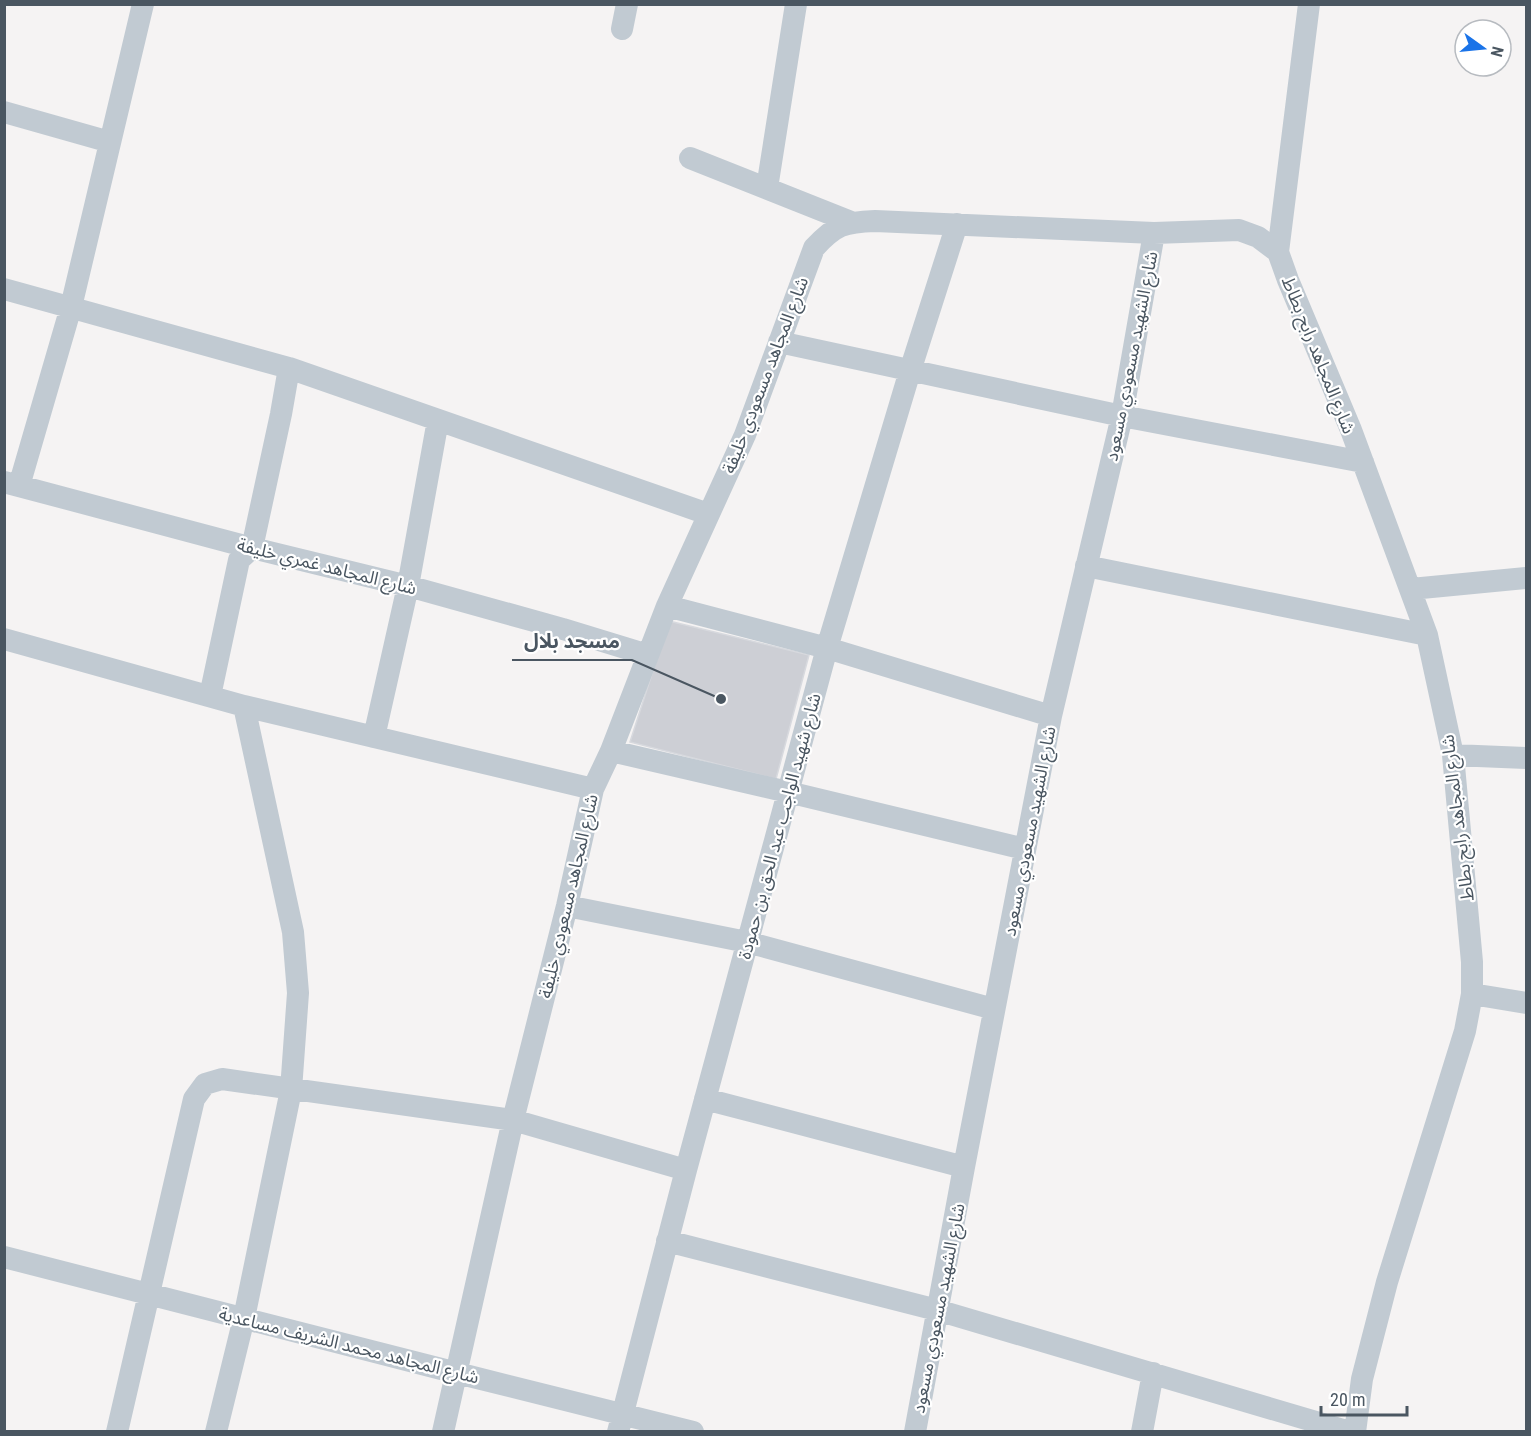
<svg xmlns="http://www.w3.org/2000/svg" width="1531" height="1436" font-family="'Roboto Condensed','Noto Sans Arabic',sans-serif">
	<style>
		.building { fill: #cdcfd5; stroke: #d7d9de; stroke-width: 1.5 }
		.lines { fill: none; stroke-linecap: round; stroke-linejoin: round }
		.minor { stroke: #c1cad2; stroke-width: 22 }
		.labels { text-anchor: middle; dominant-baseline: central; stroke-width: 4.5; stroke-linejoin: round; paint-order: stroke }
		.street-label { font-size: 18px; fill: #4a5661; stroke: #fff }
		.leader { fill: none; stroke: #4a5661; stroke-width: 2 }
		.callout-dot { fill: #4a5661; stroke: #fff; stroke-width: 2 }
		.callout-label { font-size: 20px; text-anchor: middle; font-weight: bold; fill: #4a5661; stroke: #fff; stroke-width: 4.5; stroke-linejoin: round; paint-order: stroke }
	</style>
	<rect width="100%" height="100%" fill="#f5f3f3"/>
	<!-- building -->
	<path class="building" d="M669,621L809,655L776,779L630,742Z"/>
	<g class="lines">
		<!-- minor -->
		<path class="minor" d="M1309,4L1278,252L1288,280L1351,430L1427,635L1453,755L1472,962V994L1465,1031L1387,1282L1362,1379L1355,1432
			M622,29L627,4
			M4,112L110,142
			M690,158L851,222
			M767,188L796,4
			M4,289L289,368L708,514
			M779,342L1122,416L1363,462
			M4,482L252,548L408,586L563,629L648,655
			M19,486L71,307L143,4
			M1086,566L1427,635
			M1411,589L1526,578
			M667,606L827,648L1051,716
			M4,639L244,706L593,789
			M210,696L239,560L252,548L281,414L289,368
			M374,737L408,586L438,420
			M611,751L788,792L1025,849
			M1453,755L1526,758
			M567,906L747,942L994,1009
			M1472,994L1526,1003
			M705,1099L964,1167
			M667,1241L937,1310L1350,1432
			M4,1257L457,1373L693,1432
			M117,1432L194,1099L205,1084L222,1079L513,1120L686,1170
			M216,1432L244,1318L291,1090L298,993L293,932L244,706
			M443,1432L513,1120L567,906L593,789L611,751L667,606L745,435L814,248C835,225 844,222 875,221L1154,233L1239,230L1258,237L1278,252
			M618,1432L686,1170L827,648L910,371L957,224
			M915,1432L964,1167L1051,716L1122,416L1154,233
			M1142,1432L1153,1373"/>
	</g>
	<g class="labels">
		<!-- street labels -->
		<g class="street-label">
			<text transform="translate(1319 355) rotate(68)">شارع المجاهد رابح بطاط</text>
			<text transform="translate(1131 356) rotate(-79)">شارع الشهيد مسعودي مسعود</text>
			<text transform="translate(765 375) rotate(-69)">شارع المجاهد مسعودي خليفة</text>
			<text transform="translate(327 566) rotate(14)">شارع المجاهد غمري خليفة</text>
			<text transform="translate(1457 818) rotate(-97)">شارع المجاهد رابح بطاط</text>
			<text transform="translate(779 826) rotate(-75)">شارع شهيد الواجب عبد الحق بن حمودة</text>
			<text transform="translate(1029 831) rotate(-79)">شارع الشهيد مسعودي مسعود</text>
			<text transform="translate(568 896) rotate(-77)">شارع المجاهد مسعودي خليفة</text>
			<text transform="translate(938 1308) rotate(-79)">شارع الشهيد مسعودي مسعود</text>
			<text transform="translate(349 1345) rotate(14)">شارع المجاهد محمد الشريف مساعدية</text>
		</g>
	</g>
	<!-- callouts -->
	<path class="leader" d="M721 699L632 660H512"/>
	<circle class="callout-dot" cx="721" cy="699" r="6"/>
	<g class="callout-label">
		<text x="572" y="648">مسجد بلال</text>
	</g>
	<!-- border -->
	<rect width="1531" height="1436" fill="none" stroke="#4a5661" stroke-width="12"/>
	<!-- north arrow -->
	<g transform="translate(1483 48) rotate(105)"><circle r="28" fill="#ffffff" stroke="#b7bbc0" stroke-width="1.5"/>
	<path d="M0-4.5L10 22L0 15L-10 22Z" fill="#1a73e8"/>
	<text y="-9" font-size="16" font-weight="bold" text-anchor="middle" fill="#4a5661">N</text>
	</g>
	<!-- scale -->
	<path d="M1321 1406v9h86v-9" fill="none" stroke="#4a5661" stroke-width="3"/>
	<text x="1330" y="1406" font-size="18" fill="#4a5661" stroke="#ffffff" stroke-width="4.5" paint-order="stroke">20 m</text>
</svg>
